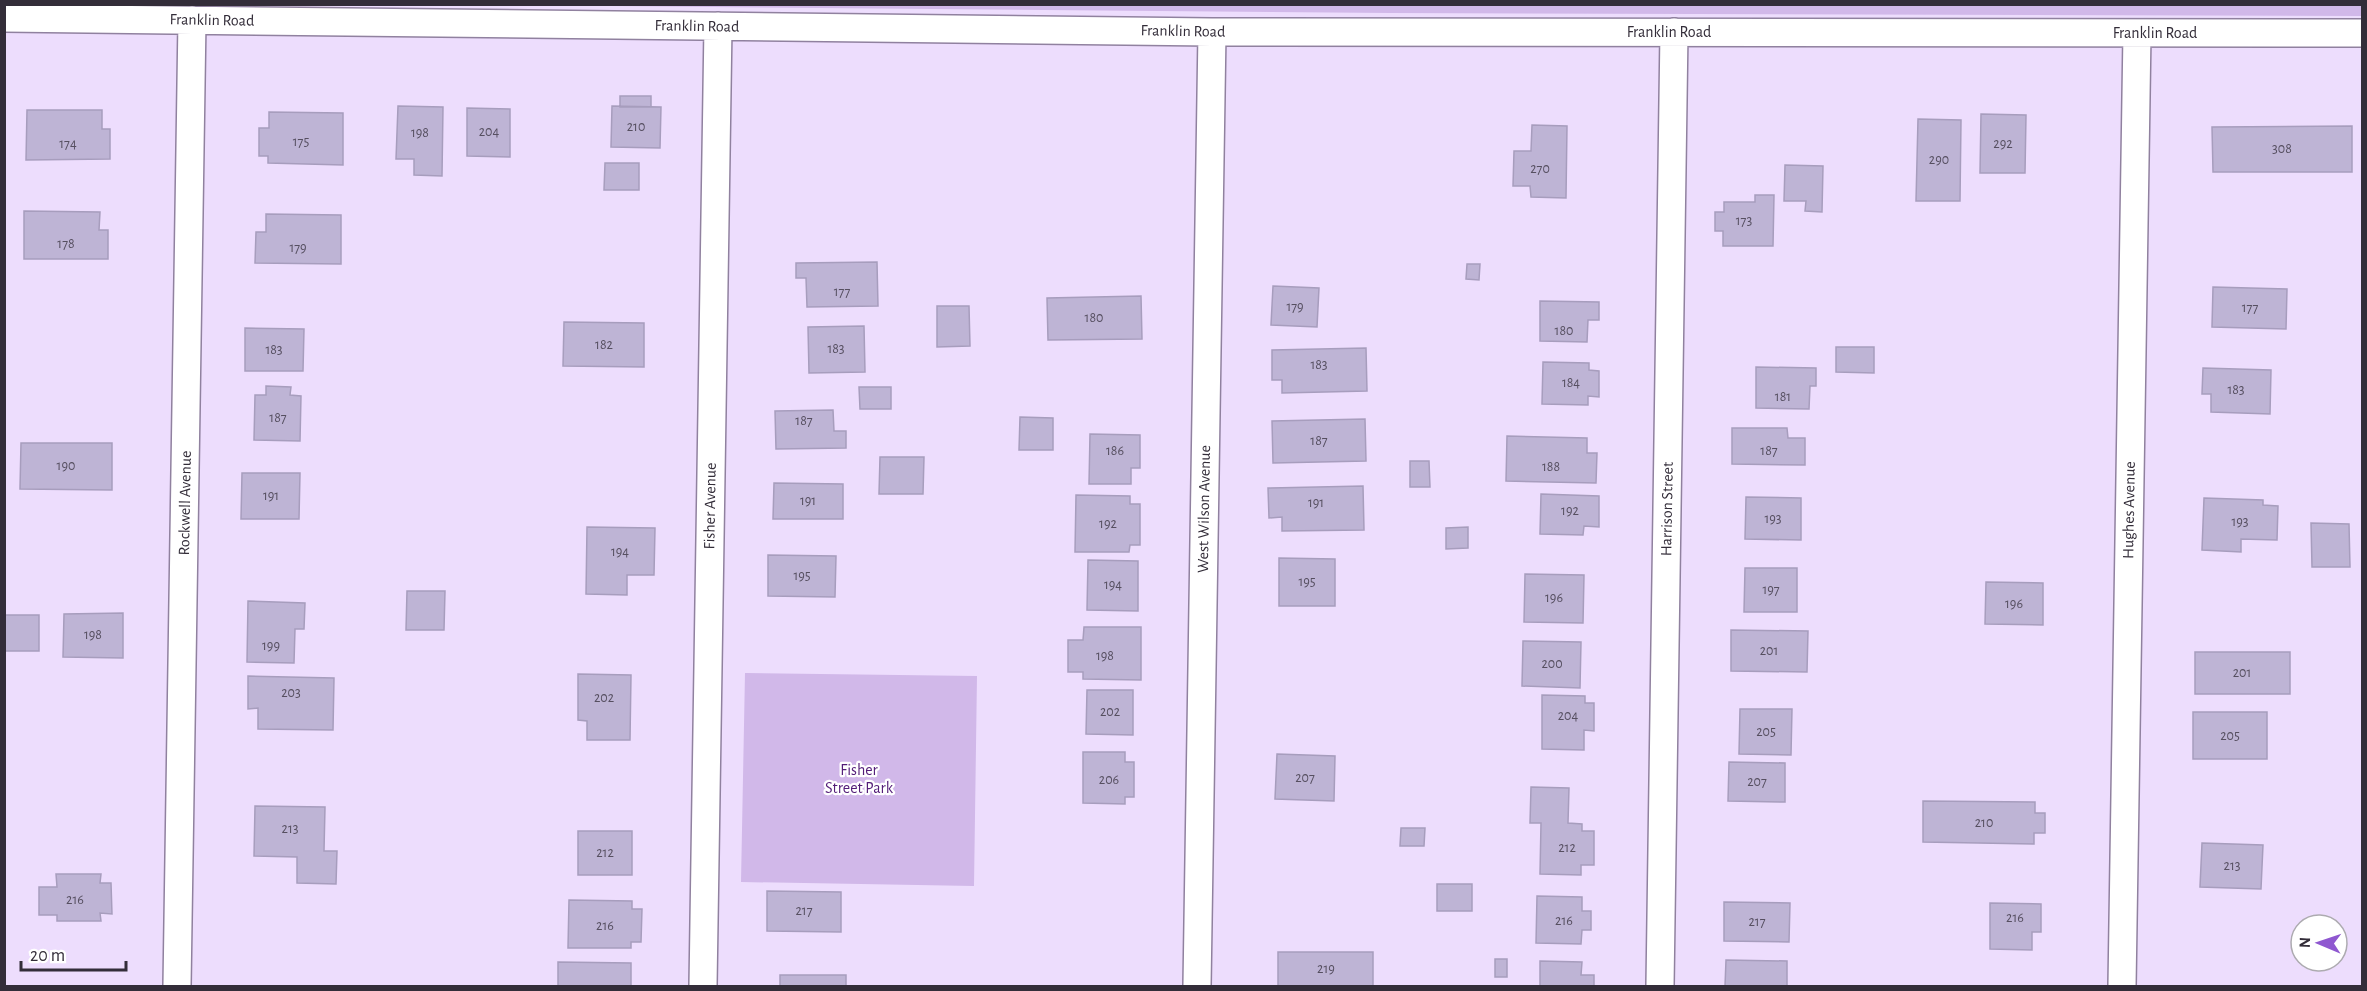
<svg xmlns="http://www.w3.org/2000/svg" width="2367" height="991" font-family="'Alegreya Sans',sans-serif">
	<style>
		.green { fill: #d1b8e9 }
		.building { fill: #beb4d5; stroke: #a79dbd; stroke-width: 1.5 }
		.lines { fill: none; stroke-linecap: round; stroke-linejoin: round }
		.minor-casing { stroke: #90819f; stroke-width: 30 }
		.minor { stroke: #fff; stroke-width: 27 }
		.labels { text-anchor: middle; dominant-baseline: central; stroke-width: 4.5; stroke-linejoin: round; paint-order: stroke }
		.number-label { font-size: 14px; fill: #564f60 }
		.street-label { font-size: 16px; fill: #332d39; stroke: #fff }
		.park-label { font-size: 16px; fill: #531d78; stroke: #fff }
	</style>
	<rect width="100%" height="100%" fill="#edddfd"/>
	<!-- green -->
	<path class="green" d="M2362,4V16L1391,13L496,5Z
		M745,673L977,676L974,886L741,882Z"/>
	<!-- building -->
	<path class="building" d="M620,96H651V107H620Z
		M398,106L443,107L442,176L414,175V159H396Z
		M612,106L661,107L660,148L611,147Z
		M467,108L510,109V157L467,156Z
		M27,110H102V129H110V159L26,160Z
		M269,112L343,113V165L268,163V156H259V128H269Z
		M1981,114L2026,115L2025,173H1980Z
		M1918,119L1961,120L1960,201H1916Z
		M1532,125L1567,126L1566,198L1531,197L1530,186H1513L1514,151H1531Z
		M2352,126V172H2213L2212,127Z
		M605,163H639V190H604Z
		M1785,165L1823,166L1822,212L1805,211L1806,201H1784Z
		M1755,195H1774L1773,246H1723V231H1715V212H1724V202H1755Z
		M24,211L100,212L99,230H108V259H24Z
		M266,214L341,215V264L255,263L256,232H266Z
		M877,262L878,306L807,307L806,278H796V263Z
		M1467,264H1480L1479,280L1466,279Z
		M1273,286L1319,288L1317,327L1271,325Z
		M2213,287L2287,289L2286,329L2212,327Z
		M1141,296L1142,339L1048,340L1047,298Z
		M1540,301L1599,302V320H1588L1587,342L1540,341Z
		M937,306H969L970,346L937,347Z
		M564,322L644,323V367L563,366Z
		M864,326L865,372L809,373L808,327Z
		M245,328L304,329L303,371H245Z
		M1836,347H1874V373L1836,372Z
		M1366,348L1367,391L1282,393V380H1272V350Z
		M1543,362L1589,363V370L1599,371V397L1588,396V405L1542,404Z
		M1756,367L1816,368V386H1810L1809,409L1756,408Z
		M2203,368L2271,370L2270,414L2211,412V394H2202Z
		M266,386L291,387L290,395L301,396L300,441L254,440L255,395H266Z
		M859,387H891V409H860Z
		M833,410L834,431H846V448L776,449L775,411Z
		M1020,417L1053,418V450H1019Z
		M1365,419L1366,461L1273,463L1272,421Z
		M1732,428H1787L1788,438H1805V465L1732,464Z
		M1090,434L1140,435V468H1131V484H1089Z
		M1507,436L1587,438V453H1597L1596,483L1506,481Z
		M21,443H112V490L20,489Z
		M880,457H924L923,494H879Z
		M1410,461H1429L1430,487H1410Z
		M242,473H300L299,519H241Z
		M774,483L843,484V519H773Z
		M1363,486L1364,530L1282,531V517L1269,518L1268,488Z
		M1541,494L1599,496V527L1584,526L1583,535L1540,534Z
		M1076,495L1130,496V504H1140V545H1130L1129,552H1075Z
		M1746,497L1801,498V540L1745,539Z
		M2204,498L2263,500V505L2278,506L2277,540L2241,539V552L2202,550Z
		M2311,523L2349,524L2350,567H2312Z
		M587,527L655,528L654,575H627V595L586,594Z
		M1468,527V548L1446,549V528Z
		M768,555L836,556L835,597L768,596Z
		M1279,558L1335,559V606H1279Z
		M1088,560L1138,561V611L1087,610Z
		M1745,568H1797V612H1744Z
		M1525,574L1584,575L1583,623L1524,622Z
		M1986,582L2043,583V625L1985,624Z
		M407,591H445L444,630H406Z
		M248,601L305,603L304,629H295L294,663L247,662Z
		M123,613V658L63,657L64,614Z
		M4,615H39V651H4Z
		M1084,627H1141V680L1083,679V672H1068V640H1083Z
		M1731,630L1808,631L1807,672L1731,671Z
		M1523,641L1581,642L1580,688L1522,686Z
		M2195,652H2290V694H2195Z
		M578,674L631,675L630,740H587V721L578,720Z
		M248,676L334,678L333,730L258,729V708L248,709Z
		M1087,690H1133V735L1086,734Z
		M1542,695L1585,696V703H1594V731L1584,730V750L1542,749Z
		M1740,709H1792L1791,755L1739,754Z
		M2193,712H2267V759H2193Z
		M1083,752H1125V762H1134V797H1125V804L1083,803Z
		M1277,754L1335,756L1334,801L1275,799Z
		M1729,762L1785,763V802L1728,801Z
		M1531,787L1569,788L1568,823L1582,824V831H1594V865H1581V875L1540,874L1541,823H1530Z
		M1923,801L2035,802V813H2045V833H2034V844L1923,842Z
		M255,806L325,807L324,851H337L336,884L297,883V857L254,856Z
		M1401,828H1425L1424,846H1400Z
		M578,831H632V875H578Z
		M2202,843L2263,845L2261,889L2200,887Z
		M56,874H101L100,883H111L112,914L100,913L101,921H57V915H39V887H57Z
		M1437,884H1472V911H1437Z
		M767,891L841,892V932L767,931Z
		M1537,896L1582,897V911H1591V930H1582L1581,944L1536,943Z
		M569,900L632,901V909H642L641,942H631V948H568Z
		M1724,902L1790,903L1789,942L1724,941Z
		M1990,903L2041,904V932H2032V950L1990,949Z
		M1278,952H1373V986H1278Z
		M1495,959H1507V977H1495Z
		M1726,960L1787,961V986H1725Z
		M1540,961L1582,962L1581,975H1594V986H1540Z
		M558,962L631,963V986H558Z
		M780,975H846V986H780Z"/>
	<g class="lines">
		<defs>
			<path id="minor" d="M4,18L1212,32L2362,33
				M177,986L192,20
				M703,986L718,26
				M1197,986L1212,32
				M1660,986L1674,32
				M2122,986L2137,33"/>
		</defs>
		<!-- minor casing -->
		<use href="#minor" class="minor-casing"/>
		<!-- minor -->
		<use href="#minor" class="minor"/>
	</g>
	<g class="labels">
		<!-- number labels -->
		<g class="number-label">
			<text x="636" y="127">210</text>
			<text x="489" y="132">204</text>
			<text x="420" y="133">198</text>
			<text x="301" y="142">175</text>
			<text x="68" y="144">174</text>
			<text x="2003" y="144">292</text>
			<text x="2282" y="149">308</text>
			<text x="1939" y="160">290</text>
			<text x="1540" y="169">270</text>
			<text x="1744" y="221">173</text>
			<text x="66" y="244">178</text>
			<text x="298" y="248">179</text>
			<text x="842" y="292">177</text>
			<text x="1295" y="307">179</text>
			<text x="2250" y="308">177</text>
			<text x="1094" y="318">180</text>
			<text x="1564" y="331">180</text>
			<text x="604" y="345">182</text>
			<text x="836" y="349">183</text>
			<text x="274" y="350">183</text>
			<text x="1319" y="365">183</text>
			<text x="1571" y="383">184</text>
			<text x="2236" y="390">183</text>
			<text x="1783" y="397">181</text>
			<text x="278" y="418">187</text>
			<text x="804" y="421">187</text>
			<text x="1319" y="441">187</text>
			<text x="1115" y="451">186</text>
			<text x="1769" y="451">187</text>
			<text x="66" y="466">190</text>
			<text x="1551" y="467">188</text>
			<text x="271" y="496">191</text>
			<text x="808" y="501">191</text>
			<text x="1316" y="503">191</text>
			<text x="1570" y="511">192</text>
			<text x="1773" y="519">193</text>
			<text x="2240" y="522">193</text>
			<text x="1108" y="524">192</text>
			<text x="620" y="552">194</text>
			<text x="802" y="576">195</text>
			<text x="1307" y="582">195</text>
			<text x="1113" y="585">194</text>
			<text x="1771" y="590">197</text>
			<text x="1554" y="598">196</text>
			<text x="2014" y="604">196</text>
			<text x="93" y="635">198</text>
			<text x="271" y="646">199</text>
			<text x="1769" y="651">201</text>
			<text x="1105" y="656">198</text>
			<text x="1552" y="664">200</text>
			<text x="2242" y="673">201</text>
			<text x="291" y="693">203</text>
			<text x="604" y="698">202</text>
			<text x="1110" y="712">202</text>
			<text x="1568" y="716">204</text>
			<text x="1766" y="732">205</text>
			<text x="2230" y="736">205</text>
			<text x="1305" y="778">207</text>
			<text x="1109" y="780">206</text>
			<text x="1757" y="782">207</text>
			<text x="1984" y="823">210</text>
			<text x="290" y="829">213</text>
			<text x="1567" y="848">212</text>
			<text x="605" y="853">212</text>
			<text x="2232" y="866">213</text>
			<text x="75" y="900">216</text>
			<text x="804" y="911">217</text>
			<text x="2015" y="918">216</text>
			<text x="1564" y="921">216</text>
			<text x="1757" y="922">217</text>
			<text x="605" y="926">216</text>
			<text x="1326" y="969">219</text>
		</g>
		<!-- street labels -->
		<g class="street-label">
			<text transform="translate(212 20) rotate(1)">Franklin Road</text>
			<text transform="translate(697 26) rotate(1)">Franklin Road</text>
			<text transform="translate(1183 31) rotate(1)">Franklin Road</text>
			<text x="1669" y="32">Franklin Road</text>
			<text x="2155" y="33">Franklin Road</text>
			<text transform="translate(185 503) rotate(-89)">Rockwell Avenue</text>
			<text transform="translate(710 506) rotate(-89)">Fisher Avenue</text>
			<text transform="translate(1204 509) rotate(-89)">West Wilson Avenue</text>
			<text transform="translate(1667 509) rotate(-89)">Harrison Street</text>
			<text transform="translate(2129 510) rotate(-89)">Hughes Avenue</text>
		</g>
		<!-- park labels -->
		<g class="park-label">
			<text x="859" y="770">Fisher<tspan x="859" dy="18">Street Park</tspan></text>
		</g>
	</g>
	<!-- border -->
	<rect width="2367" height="991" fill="none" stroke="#332d39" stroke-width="12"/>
	<!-- north arrow -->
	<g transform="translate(2319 943) rotate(272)"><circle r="28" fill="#ffffff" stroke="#adabb0" stroke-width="1.5"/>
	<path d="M0-4.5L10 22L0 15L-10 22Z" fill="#8f58d0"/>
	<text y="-9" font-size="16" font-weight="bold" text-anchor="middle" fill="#332d39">N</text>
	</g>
	<!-- scale -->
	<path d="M21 961v9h105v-9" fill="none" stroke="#332d39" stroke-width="3"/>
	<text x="30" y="961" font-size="18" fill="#332d39" stroke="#ffffff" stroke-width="4.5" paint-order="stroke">20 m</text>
</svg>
